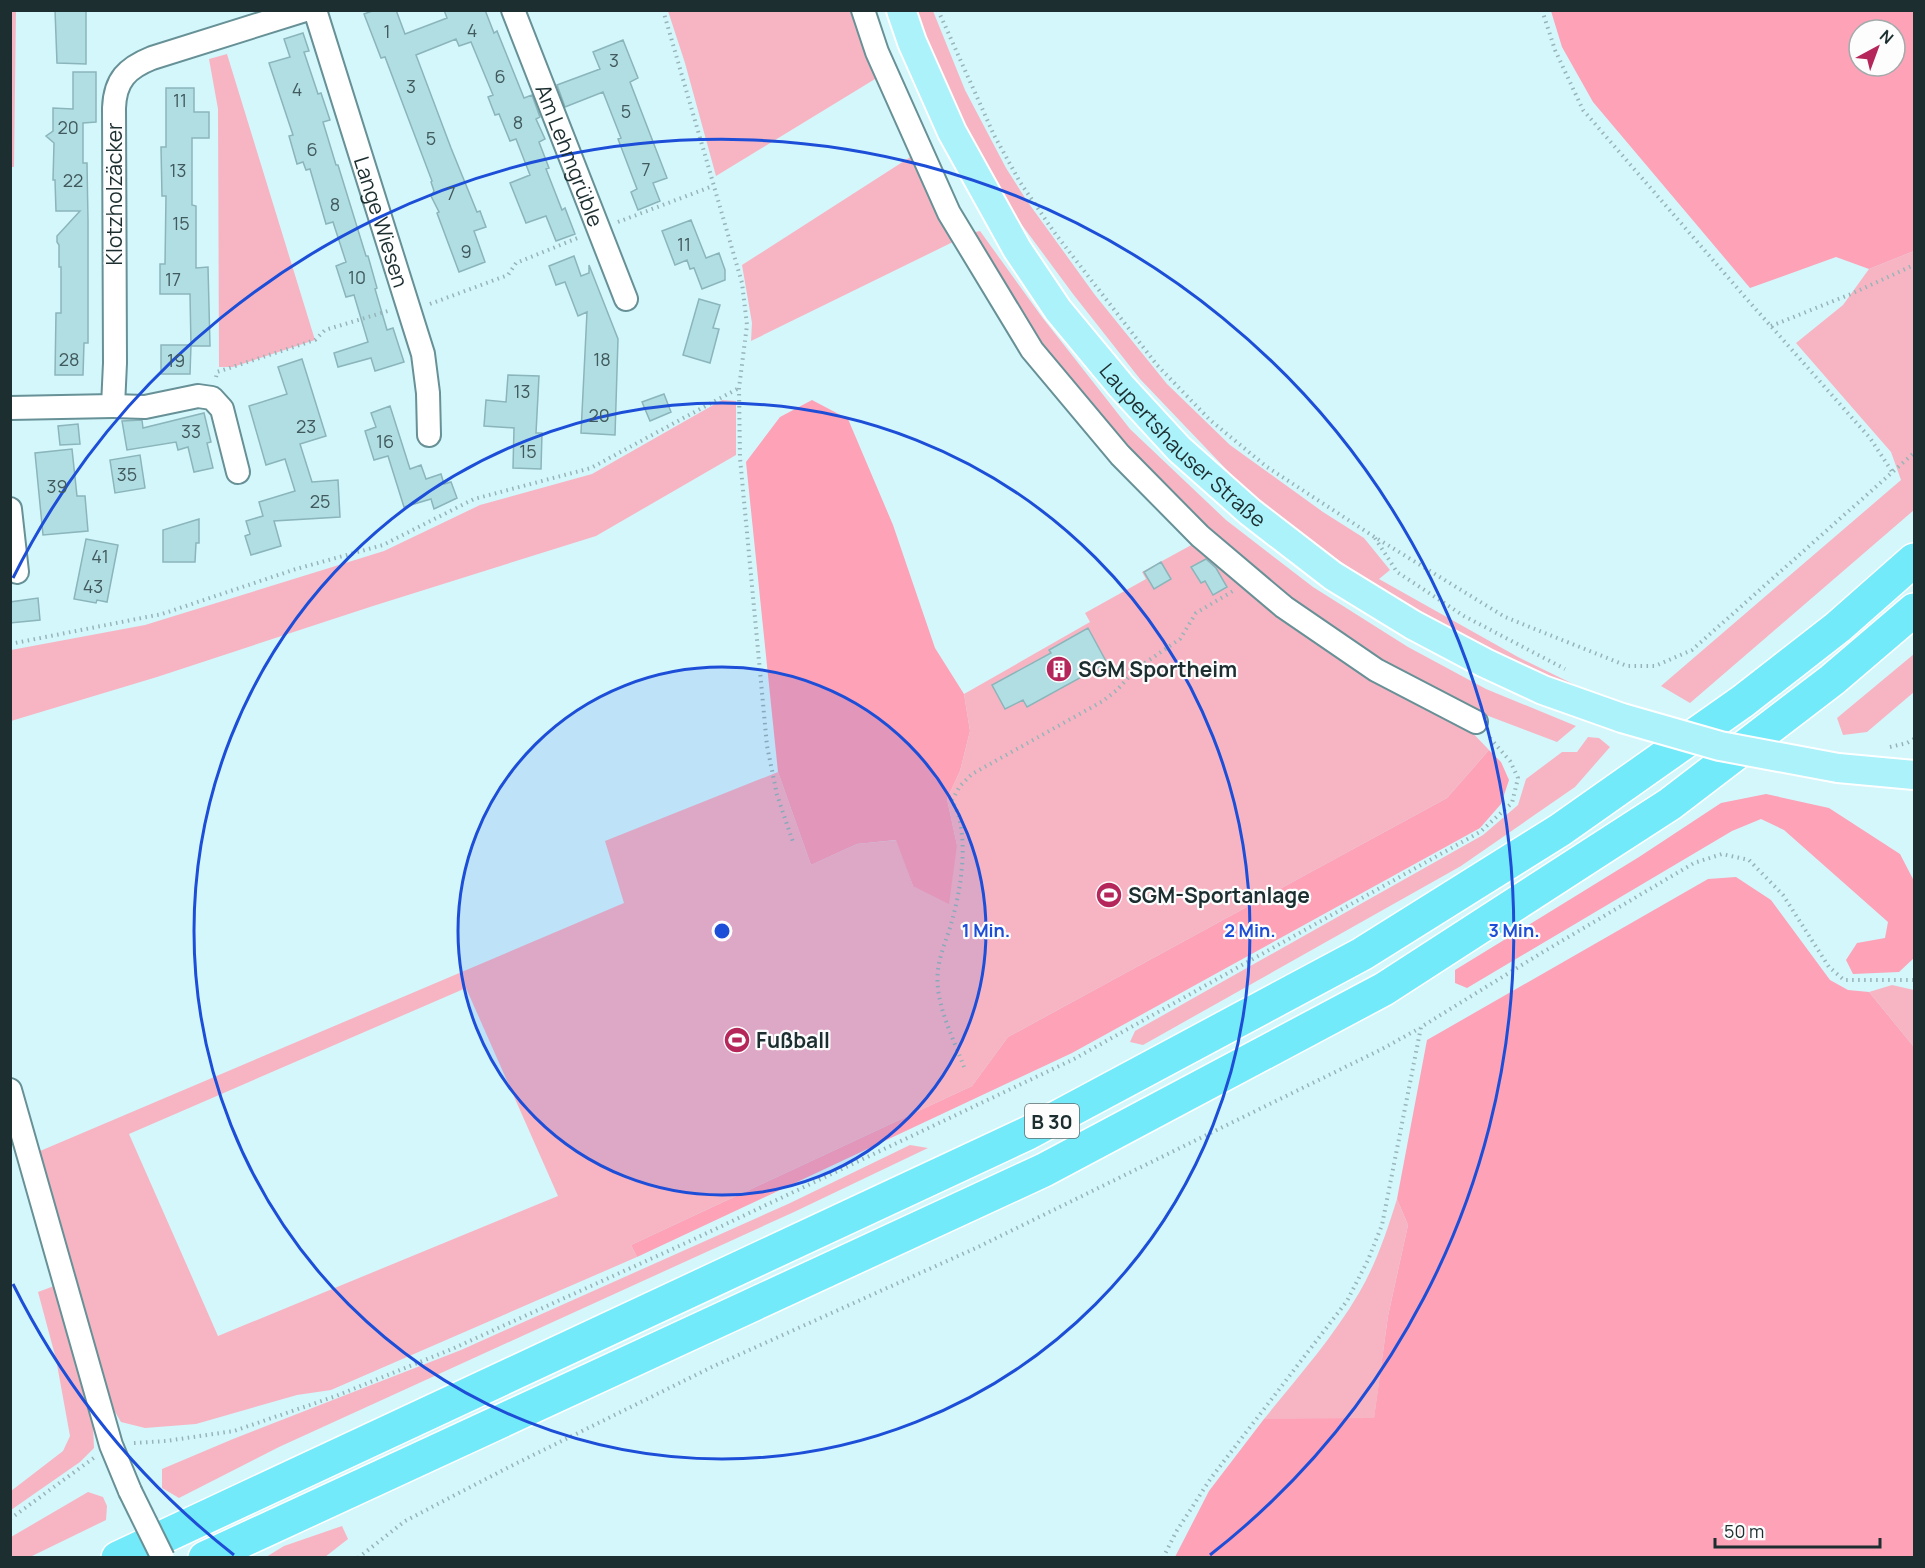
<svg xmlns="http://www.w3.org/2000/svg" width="1925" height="1568" font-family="Manrope,sans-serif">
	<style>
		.green { fill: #f7b5c3; fill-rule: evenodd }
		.forest { fill: #fda2b7; fill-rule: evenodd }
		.building { fill: #b1dee3; stroke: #8ab5ba; stroke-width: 1.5 }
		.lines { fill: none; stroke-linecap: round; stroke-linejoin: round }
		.minor-casing { stroke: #679196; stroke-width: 26 }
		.major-casing { stroke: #fff; stroke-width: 32 }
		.highway-casing { stroke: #fff; stroke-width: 36 }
		.path { stroke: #97b5b9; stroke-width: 4; stroke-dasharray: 1.5 4.5; stroke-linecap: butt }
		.minor { stroke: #fff; stroke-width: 22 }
		.major { stroke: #abf2fb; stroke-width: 28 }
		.highway { stroke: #73eaf9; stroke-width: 33 }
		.minor-bridge-casing { stroke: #679196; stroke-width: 26; stroke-linecap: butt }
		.major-bridge-casing { stroke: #fff; stroke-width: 32; stroke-linecap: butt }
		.minor-bridge { stroke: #fff; stroke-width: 22 }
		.major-bridge { stroke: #abf2fb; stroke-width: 28 }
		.ring { fill: none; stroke: #1d4ed8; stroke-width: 3 }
		.labels { text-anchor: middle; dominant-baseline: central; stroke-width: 4.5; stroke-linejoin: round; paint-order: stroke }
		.number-label { font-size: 18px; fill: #415a5d }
		.shield { fill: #fdfdfd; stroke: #606c6e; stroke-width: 1.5 }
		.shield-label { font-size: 20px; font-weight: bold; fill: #1c2e30 }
		.street-label { font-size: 21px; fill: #1c2e30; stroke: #fdfdfd }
		.poi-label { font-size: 21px; font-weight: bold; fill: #1c2e30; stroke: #fdfdfd; text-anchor: start }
		.centre { fill: #1d4ed8; stroke: #fdfdfd; stroke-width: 3 }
		.ring-label { font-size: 18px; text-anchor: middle; font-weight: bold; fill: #1d4ed8; stroke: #fdfdfd; stroke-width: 4.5; stroke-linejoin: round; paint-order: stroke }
	</style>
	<rect width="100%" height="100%" fill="#d4f7fc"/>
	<!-- green -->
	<path class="green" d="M16,10L14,167H11L10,11Z
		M668,11H858L880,76L716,176L685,63Z
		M914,11H933L965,90L1006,168L1027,201L1095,295L1167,384L1230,445L1323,512L1364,538L1390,570L1379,579L1518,657L1612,703L1468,644L1406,606L1316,545L1246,490L1140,379L1073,294L1022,225L976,156L941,81Z
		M227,54L315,340L233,367H219L218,109L209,59Z
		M915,154L957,240L751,341L752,323L742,265Z
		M980,231L1042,317L1130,429L1226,520L1313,587L1408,647L1486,689L1576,726L1557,742L1470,709L1370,654L1274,586L1196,519L1125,452L1036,343L967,234Z
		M1914,251V510L1690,703L1661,686L1901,480L1891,452L1796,343L1843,305L1869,269Z
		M722,400L736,401V455L596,536L373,606L157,677L11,721V650L145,625L384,551L480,505L592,474Z
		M1195,543L1467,727L1489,750L1447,798L1008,1037L972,1086L631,1245L637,1257L331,1390L297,1395L196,1424L145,1428L121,1422L108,1400L83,1322L40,1151L624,903L605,841L778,772L811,865L857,844L897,840L913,886L957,845L947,799L960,771L970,731L964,694L1090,622L1085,613L1146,579L1142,572ZM466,988L558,1196L218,1336L129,1134Z
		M1914,654V692L1867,732L1843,735L1837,718Z
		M1588,737L1599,738L1610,747L1575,787L1461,866L1143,1045L1130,1042L1135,1031L1483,835L1518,805L1526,779L1562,752H1577Z
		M1892,985L1914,990V1047L1869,992Z
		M910,1145L928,1148L794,1212L279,1447L179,1498L162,1488V1469L233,1439L461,1350L788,1204Z
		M1397,1199L1408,1225L1388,1316L1374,1419H1264C1297,1378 1332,1339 1359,1293C1376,1264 1387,1231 1397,1199Z
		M54,1286L93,1425L94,1448L80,1462L11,1510V1491L63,1451L70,1436L56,1359L38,1292Z
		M88,1492L103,1497L107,1506L106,1520L30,1557H11V1537Z
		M342,1526L348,1539L325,1557H266L284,1546Z"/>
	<!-- forest -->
	<path class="forest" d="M1551,11H1914V251L1869,269L1836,257L1750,288L1593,102L1562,47ZM1859,30H1895V66H1859Z
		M812,400L848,419L893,525L935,648L964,694L970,731L960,771L947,799L957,845L949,904L913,886L896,840L857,844L811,865L778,772L746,462L780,417Z
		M1489,750L1501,762L1509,780L1501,804L1480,828L1072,1053L637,1257L631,1245L972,1086L1008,1037L1447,798Z
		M1766,794L1829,808L1900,854L1914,881V958L1899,972L1853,974L1846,960L1857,943L1885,938L1888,922L1784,830L1761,819L1732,831L1467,988L1455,983V970L1639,857L1721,803Z
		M1736,877L1771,900L1830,980L1848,990L1869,992L1914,1047V1557H1175L1209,1491L1264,1419L1374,1418L1388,1316L1408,1225L1397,1199L1427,1040L1708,879Z"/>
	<!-- building -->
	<path class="building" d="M55,10H86V64L57,63Z
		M375,10H396L405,34L447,18L444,10H485L494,33L497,31L524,98L532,95L540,117L536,119L545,139L539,142L549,168L546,169L562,210L565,208L575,234L556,241L546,216L526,223L510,183L530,175L516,139L510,141L499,114L495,115L488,97L493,95L471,42L459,46L456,39L416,55L451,148L477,212L480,211L486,227L474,231L485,262L459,272L437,213L439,212L431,196L434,191L431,182L432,181L385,57L381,58L364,14Z
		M303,33L309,51L304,52L318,94L321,93L330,120L323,122L336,165H338L366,256H368L377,288L375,289L387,330L393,328L404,362L375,371L371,358L338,367L334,353L368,342L354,295L346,297L336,266L346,262L333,222L326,224L310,169L306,170L303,162L297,164L289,136L293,135L269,63L290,57L284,39Z
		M623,40L638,78L630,82L667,178L653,183L660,201L638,210L631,192L637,189L618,139L621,138L603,92L565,107L557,85L600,69L593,52Z
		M73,72H96V122L83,123V163H87L88,220V343H84L83,375H55L56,313H61V267H59V245L57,242V236L80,211H56L55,180H53L54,143L46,136L53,131V108L73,109Z
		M166,88H194V112H209V138H192V205L196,206V268L208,267L210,346H191L190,294H160V264H165L166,196H162L161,147H166Z
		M691,220L706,258L719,253L725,270V280L702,289L694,268L690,269L687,260L675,265L662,231Z
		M574,256L581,276L589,273V265L618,339L615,435L581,433L587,312L578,316L565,282L556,285L549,266Z
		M699,299L720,305L713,328L719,329L710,363L683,355Z
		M161,345H191L190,374H161Z
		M302,359L326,436L300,444L312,482L338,480L340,517L274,521L281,546L251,555L245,536L250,534L246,521L263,516L259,502L295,491L285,459L266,465L249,406L287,394L278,367Z
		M508,375L539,376L536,433H542L541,469L513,468L514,428L484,426L486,400L506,402Z
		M664,394L671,412L650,421L642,402Z
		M390,406L410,469L421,465L426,479L441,474L444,484L451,482L457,498L434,509L431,499L404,507L388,456L374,460L365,431L376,427L371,413Z
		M204,413L211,442L207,443L213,468L194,472L188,447L178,450L176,442L127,450L122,421L142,420L143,428Z
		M78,424L80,444L60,445L58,426Z
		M72,449L77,496H85L88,531L43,535L35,453Z
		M140,455L145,488L115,493L110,460Z
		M199,519V543H196L195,562H163V530Z
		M86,539L118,545L107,602L97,600L96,603L74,599Z
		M1206,559L1216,568L1227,587L1213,595L1205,581L1201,583L1191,567Z
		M1161,562L1171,579L1154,589L1144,572Z
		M38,598L40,620L10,623V602Z
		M1088,628L1107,663L1027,707L1023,700L1005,709L992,685L1051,653L1049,650Z"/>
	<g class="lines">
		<defs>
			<g id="minor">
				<path id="s1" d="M315,10L423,354L428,393L429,435"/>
				<path id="s2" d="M513,10L626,299"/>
				<path d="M863,10L877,52L949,213L1032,350L1120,455L1200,536L1284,607L1376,670L1476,722"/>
				<path d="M113,406L145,407L198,396L212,398L222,409L238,472"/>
				<path d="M10,408L113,406L115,363L114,108C115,80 127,68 152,58L305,10"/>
				<path d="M10,509L17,572"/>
				<path d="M10,1090L111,1445L130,1491"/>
			</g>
			<g id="major">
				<path id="s3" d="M901,10L912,42L952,132L1017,249L1058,310L1121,386L1179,449L1250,512L1333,576L1413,625L1485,663L1543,690L1622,718"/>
				<path d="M1838,768L1914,775"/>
			</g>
			<path id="highway" d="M118,1558L1028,1133L1362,954L1560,830L1743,701L1838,627L1914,560
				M205,1558L1044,1170L1384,989L1670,804L1832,680L1914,610"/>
		</defs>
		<!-- minor casing -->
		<use href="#minor" class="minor-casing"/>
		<!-- major casing -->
		<use href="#major" class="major-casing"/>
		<!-- highway casing -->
		<use href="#highway" class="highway-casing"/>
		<!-- path -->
		<path class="path" d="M663,10L742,283L747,325L739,388L740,458L767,746L777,795L793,842
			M938,10L994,135L1020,182L1054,232L1157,365L1210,420L1267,467L1373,536L1505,617L1627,666H1655L1692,650L1914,453
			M1542,10L1555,50L1583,110L1745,297L1870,438L1893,473
			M618,222L713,186
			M430,304L508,275L516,263L580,237
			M1771,326L1851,294L1914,265
			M216,377L217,372L315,340L325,330L388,311
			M1375,538L1397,572L1464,616L1565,669
			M10,644L162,614L296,569L383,545L474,499L591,468L739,388
			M1890,747L1907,743L1914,739
			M964,1067C953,1037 934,1002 938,970C940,952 949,934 953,917C961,887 966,852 960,821C959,814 955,807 952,800L960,786L972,774L1103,701L1117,690L1136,669L1180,639L1196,613L1233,591
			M134,1443L166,1441L234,1431L336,1396L452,1349L688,1242L1074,1059L1480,832L1512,803L1518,778L1510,761L1490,738
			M10,1519L95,1457
			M358,1558L405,1521L509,1467L714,1366L978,1247L1382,1049L1420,1028
			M1163,1558L1176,1532L1211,1478L1347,1301L1368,1260L1382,1225L1421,1027L1543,952L1694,863L1722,854L1749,860L1783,895L1829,967L1844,980H1914"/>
		<!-- minor -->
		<use href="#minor" class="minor"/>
		<!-- major -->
		<use href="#major" class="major"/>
		<!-- highway -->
		<use href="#highway" class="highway"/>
		<defs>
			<path id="minor-bridge" d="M130,1491L163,1558"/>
			<path id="major-bridge" d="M1622,718L1720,746L1838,768"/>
		</defs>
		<!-- minor-bridge casing -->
		<use href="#minor-bridge" class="minor-bridge-casing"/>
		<!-- major-bridge casing -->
		<use href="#major-bridge" class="major-bridge-casing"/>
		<!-- minor-bridge -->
		<use href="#minor-bridge" class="minor-bridge"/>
		<!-- major-bridge -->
		<use href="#major-bridge" class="major-bridge"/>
	</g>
	<!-- distance rings -->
	<circle cx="722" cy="931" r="264" fill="#1d4ed8" fill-opacity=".12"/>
	<g class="ring">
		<circle cx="722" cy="931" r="264"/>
		<circle cx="722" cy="931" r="528"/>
		<path d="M234 1555A792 792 0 0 1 13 1284M13 578A792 792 0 1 1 1210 1555"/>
	</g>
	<!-- icons -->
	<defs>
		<symbol id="building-disc" viewBox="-11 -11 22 22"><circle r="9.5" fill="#b5275a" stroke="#fdfdfd"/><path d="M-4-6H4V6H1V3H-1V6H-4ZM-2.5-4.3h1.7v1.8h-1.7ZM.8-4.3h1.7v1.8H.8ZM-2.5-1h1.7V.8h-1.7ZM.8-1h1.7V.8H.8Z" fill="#fff"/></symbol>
		<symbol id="stadium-disc" viewBox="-11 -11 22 22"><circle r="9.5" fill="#b5275a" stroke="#fdfdfd"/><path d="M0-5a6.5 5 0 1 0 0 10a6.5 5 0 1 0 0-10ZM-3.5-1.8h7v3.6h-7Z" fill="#fff"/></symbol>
	</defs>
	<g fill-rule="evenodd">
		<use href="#building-disc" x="1044" y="654" width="30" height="30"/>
		<use href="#stadium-disc" x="1094" y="880" width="30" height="30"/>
		<use href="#stadium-disc" x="722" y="1025" width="30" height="30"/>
	</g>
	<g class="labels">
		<!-- number labels -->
		<g class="number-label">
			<text x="472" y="30">4</text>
			<text x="387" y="31">1</text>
			<text x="614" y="60">3</text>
			<text x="500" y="76">6</text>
			<text x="411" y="86">3</text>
			<text x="297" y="89">4</text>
			<text x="180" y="100">11</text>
			<text x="626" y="111">5</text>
			<text x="518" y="122">8</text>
			<text x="68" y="127">20</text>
			<text x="431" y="138">5</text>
			<text x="312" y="149">6</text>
			<text x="646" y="169">7</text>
			<text x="178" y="170">13</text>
			<text x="73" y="180">22</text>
			<text x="451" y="193">7</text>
			<text x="335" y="204">8</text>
			<text x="181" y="223">15</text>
			<text x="684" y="244">11</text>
			<text x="466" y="251">9</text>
			<text x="357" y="277">10</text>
			<text x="173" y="279">17</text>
			<text x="69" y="359">28</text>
			<text x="602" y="359">18</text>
			<text x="176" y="360">19</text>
			<text x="522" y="391">13</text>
			<text x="599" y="415">20</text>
			<text x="306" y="426">23</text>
			<text x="191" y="431">33</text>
			<text x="385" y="441">16</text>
			<text x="528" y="451">15</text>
			<text x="127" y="474">35</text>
			<text x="57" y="486">39</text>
			<text x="320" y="501">25</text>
			<text x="100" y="556">41</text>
			<text x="93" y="586">43</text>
		</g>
		<!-- shield labels -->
		<rect class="shield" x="1025" y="1104" width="54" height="34" rx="4.5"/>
		<g class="shield-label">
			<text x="1052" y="1121">B 30</text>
		</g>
		<!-- street labels -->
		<g class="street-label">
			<text stroke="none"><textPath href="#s2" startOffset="156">Am Lehmgrüble</textPath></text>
			<text transform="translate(114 194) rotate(-90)">Klotzholzäcker</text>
			<text stroke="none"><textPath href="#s1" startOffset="222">Lange Wiesen</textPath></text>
			<text stroke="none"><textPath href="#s3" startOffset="524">Laupertshauser Straße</textPath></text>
		</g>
		<!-- poi labels -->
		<g class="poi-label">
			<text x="1078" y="669">SGM Sportheim</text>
			<text x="1128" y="895">SGM-Sportanlage</text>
			<text x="756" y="1040">Fußball</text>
		</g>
	</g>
	<circle cx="722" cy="931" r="9" class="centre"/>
	<g class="ring-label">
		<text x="986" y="937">1 Min.</text>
		<text x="1250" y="937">2 Min.</text>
		<text x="1514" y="937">3 Min.</text>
	</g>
	<!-- border -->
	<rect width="1925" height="1568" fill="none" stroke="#1c2e30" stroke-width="24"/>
	<!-- north arrow -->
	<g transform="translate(1877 48) rotate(41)"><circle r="28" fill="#fdfdfd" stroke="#a3aaab" stroke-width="1.5"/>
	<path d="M0-4.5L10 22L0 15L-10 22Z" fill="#b5275a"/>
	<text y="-9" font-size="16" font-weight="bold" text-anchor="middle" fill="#1c2e30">N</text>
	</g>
	<!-- scale -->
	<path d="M1715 1538v9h165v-9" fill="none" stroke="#1c2e30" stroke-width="3"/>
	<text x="1724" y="1538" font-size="18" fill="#1c2e30" stroke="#fdfdfd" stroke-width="4.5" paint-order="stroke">50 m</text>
</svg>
